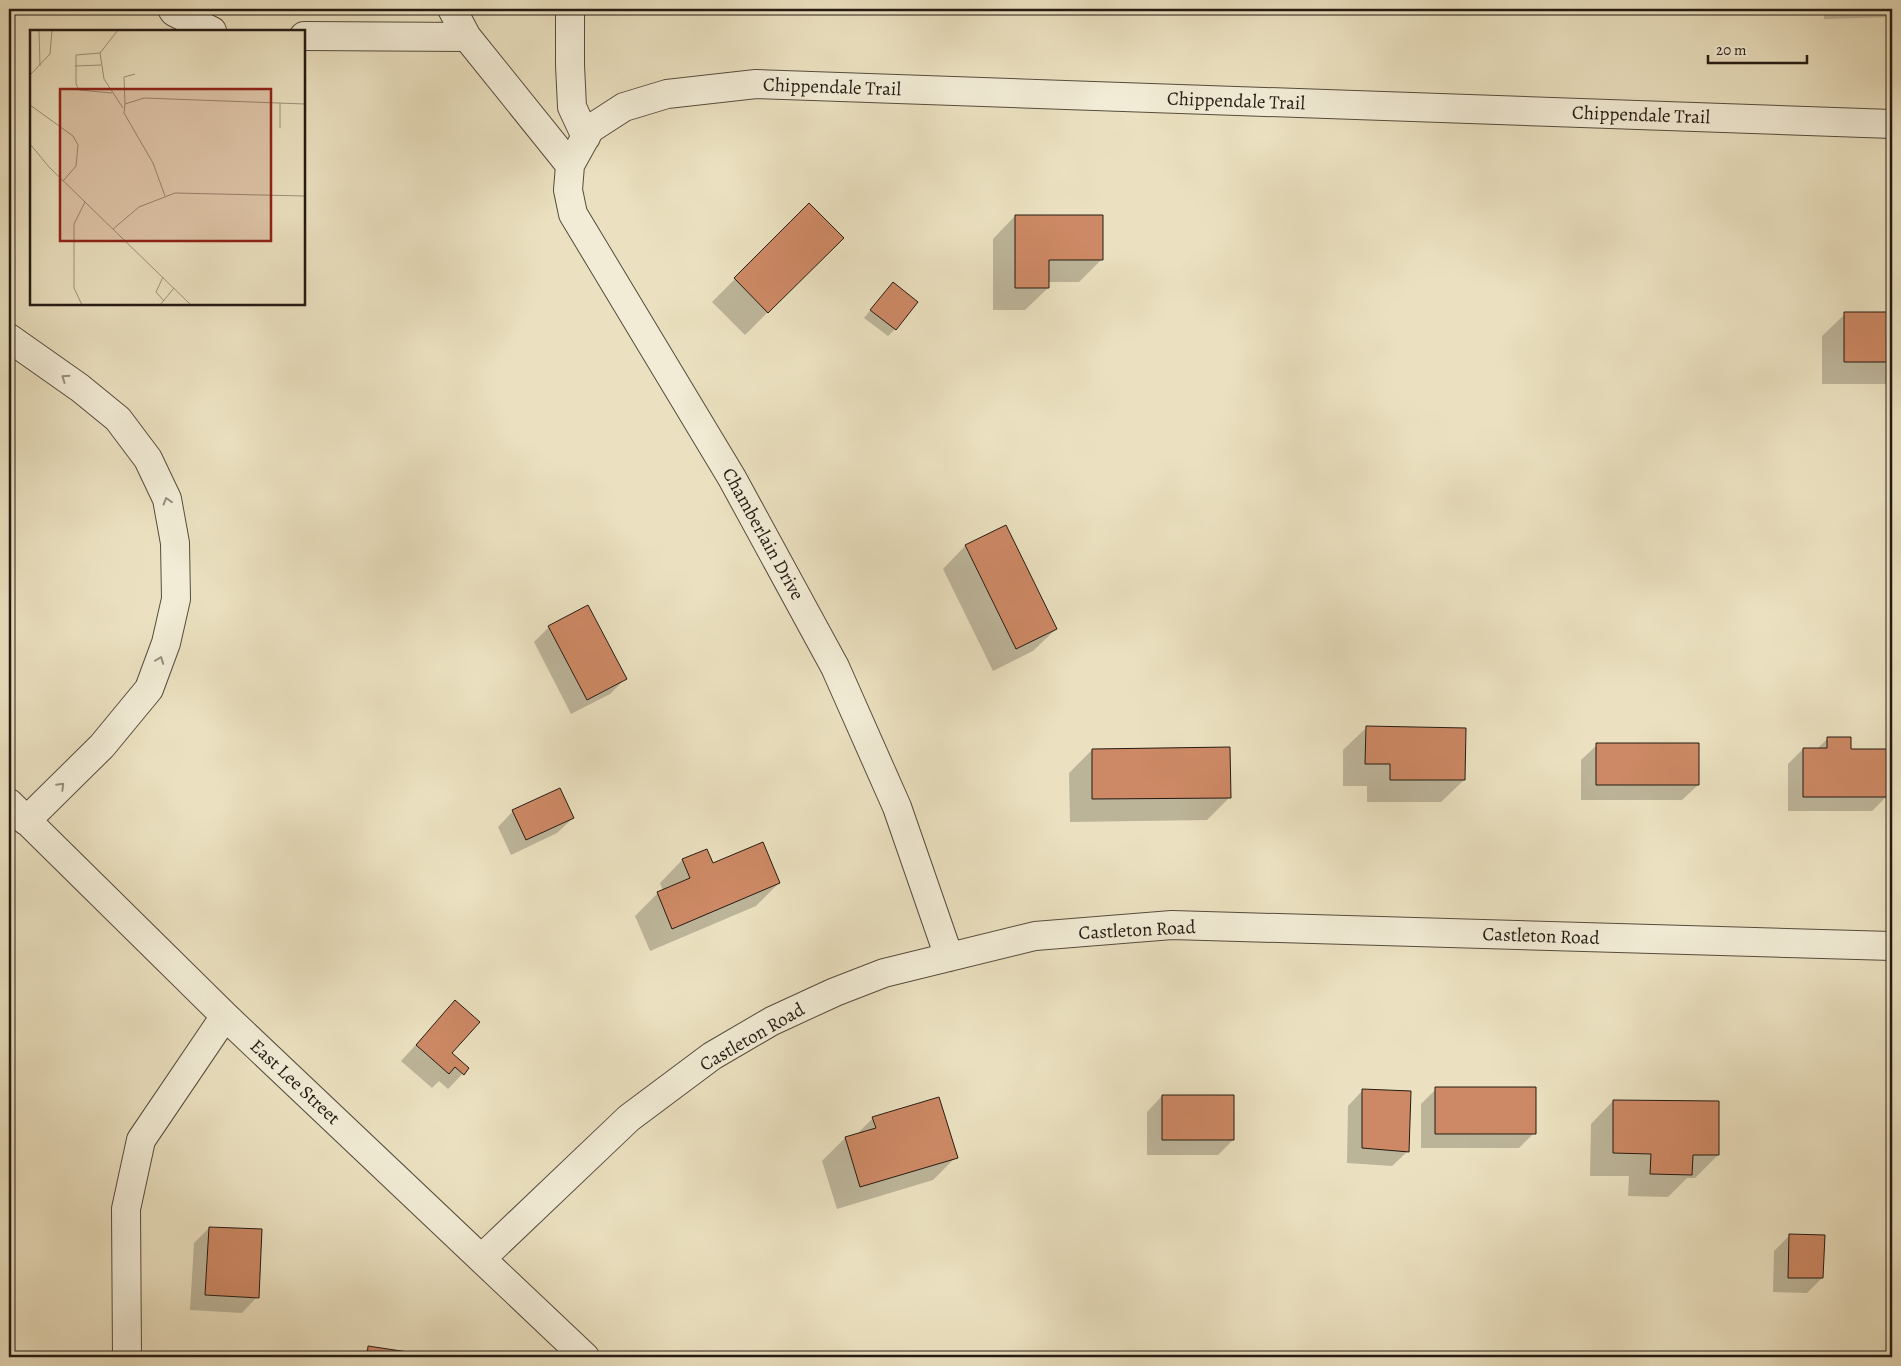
<svg xmlns="http://www.w3.org/2000/svg" width="1901" height="1366" font-family="Alegreya,serif">
	<style>
		.shadow { fill: #0003 }
		.building { fill: #cd8965; stroke: #241b13 }
		.lines { fill: none; stroke-linecap: round; stroke-linejoin: round }
		.minor-casing { stroke: #564c3e; stroke-width: 30 }
		.minor { stroke: #f2ecd6; stroke-width: 28 }
		.oneway { stroke: #958e7e }
		.labels { text-anchor: middle; dominant-baseline: central; stroke-width: 4.5; stroke-linejoin: round; paint-order: stroke }
		.street-label { font-size: 19px; fill: #241b13; stroke: #f2ecd6 }
		.inset-road { fill: none; stroke: #9b927b; stroke-width: 1 }
		.view { fill: #8f2418; fill-opacity: 0.15; stroke: #8f2418; stroke-width: 2.5 }
		.inset-edge { fill: none; stroke: #241b13; stroke-width: 2.5 }
	</style>
	<rect width="100%" height="100%" fill="#ebe1c0"/>
	<filter id="stains"><feTurbulence type="fractalNoise" baseFrequency=".004" numOctaves="4"/><feColorMatrix values="0 0 0 0 .2 0 0 0 0 .09 0 0 0 0 .02 0 0 0 .5 -.17"/></filter>
	<radialGradient id="worn" r=".72"><stop offset=".6" stop-color="#630" stop-opacity="0"/><stop offset="1" stop-color="#630" stop-opacity=".3"/></radialGradient>
	<!-- shadow -->
	<path class="shadow" d="M1824,9H1892V17L1824,19Z
		M809,205L842,238L745,335L712,302Z
		M1015,216L1102,259L1079,282H1048V288L1025,310H993V239Z
		M886,291L895,329L888,336L864,318Z
		M1845,314H1892V384H1822V336Z
		M1006,527L1056,629L1033,651L993,671L943,569L965,546Z
		M549,627L625,679L610,694L571,714L534,642Z
		M1366,728L1464,780L1441,802H1367V786H1343V750Z
		M1827,739L1850,751L1887,796L1872,811H1788V764L1803,749H1817Z
		M1597,745L1698,785L1682,800H1581V760Z
		M1092,750L1230,797L1207,820L1070,822L1069,773Z
		M513,811L573,818L557,833L511,855L498,827Z
		M706,850L713,864L779,883L756,906L650,951L635,916L658,893L663,891L660,883L682,860Z
		M455,1002L450,1053L468,1068L448,1089L439,1081L432,1088L401,1061Z
		M1436,1089L1534,1133L1519,1148H1421V1104Z
		M1363,1090L1408,1151L1392,1166L1347,1163L1348,1106Z
		M1162,1096L1233,1140L1218,1155H1147V1112Z
		M1613,1101L1718,1155L1695,1178H1687L1668,1197L1628,1196L1629,1176H1590L1591,1124Z
		M873,1118L956,1157L933,1180L837,1209L822,1161L845,1138L856,1135Z
		M209,1228L257,1297L242,1313L190,1310L194,1243Z
		M1789,1236L1822,1278L1807,1293L1773,1292L1774,1251Z
		M369,1347L427,1356L359,1357Z"/>
	<!-- building -->
	<path class="building" d="M809,203L844,238L768,313L734,278Z
		M1015,215H1103V260H1049V288H1015Z
		M893,282L918,302L896,330L870,310Z
		M1844,312H1892V362H1844Z
		M1006,525L1057,629L1016,649L965,545Z
		M588,605L627,679L587,700L548,626Z
		M1366,726L1466,728L1465,780H1390V764H1365Z
		M1827,737H1851V749H1888V797H1803V748H1827Z
		M1596,743H1699V785H1596Z
		M1230,747L1231,798L1092,799V749Z
		M560,788L574,818L526,840L512,810Z
		M763,842L780,883L672,929L657,892L690,878L682,859L707,849L713,863Z
		M455,1000L480,1022L452,1053L469,1068L464,1075L455,1067L449,1074L416,1045Z
		M1435,1087H1536V1134H1435Z
		M1362,1089L1411,1091L1409,1152L1362,1148Z
		M1162,1095H1234V1140H1162Z
		M939,1097L958,1158L860,1187L845,1137L876,1128L872,1117Z
		M1613,1100L1719,1101V1155H1693L1692,1175L1650,1174L1651,1154L1613,1153Z
		M209,1227L262,1229L259,1298L205,1295Z
		M1789,1234L1825,1235L1823,1278H1788Z
		M368,1346L428,1355V1357H367Z"/>
	<g class="lines">
		<defs>
			<path id="minor" d="M172,9L174,12L212,31
				M452,9L467,37L570,165
				M570,9V65L572,107L586,137
				M304,36L467,37
				M9,338L80,388L118,419L148,459L167,499L175,543L176,599L166,643L149,689L102,746L26,821
				M9,803L225,1016L585,1357
				M949,957L897,807L835,667L732,478L573,214L568,190L570,165L590,129L624,107L667,94L756,84L1892,124
				M482,1258L629,1118L712,1056L772,1021L835,992L884,973L1035,936L1172,925L1892,946
				M127,1357L126,1209L141,1140L225,1016"/>
		</defs>
		<!-- minor casing -->
		<use href="#minor" class="minor-casing"/>
		<!-- minor -->
		<use href="#minor" class="minor"/>
	</g>
	<!-- one-way arrows -->
	<defs><path id="oneway-chevron" d="M-2-3.5L2.5 0L-2 3.5" fill="none" stroke-width="1.6" stroke-linecap="round" stroke-linejoin="round" transform="scale(1.25)"/></defs>
	<g class="oneway">
		<use href="#oneway-chevron" transform="translate(65 378) rotate(-145)"/>
		<use href="#oneway-chevron" transform="translate(167 501) rotate(-107)"/>
		<use href="#oneway-chevron" transform="translate(160 660) rotate(-69)"/>
		<use href="#oneway-chevron" transform="translate(61 786) rotate(-45)"/>
	</g>
	<g class="labels">
		<!-- street labels -->
		<g class="street-label">
			<text transform="translate(832 87) rotate(2)">Chippendale Trail</text>
			<text transform="translate(1236 101) rotate(2)">Chippendale Trail</text>
			<text transform="translate(1641 115) rotate(2)">Chippendale Trail</text>
			<text transform="translate(763 534) rotate(61)">Chamberlain Drive</text>
			<text transform="translate(1137 930) rotate(-3)">Castleton Road</text>
			<text transform="translate(1541 936) rotate(2)">Castleton Road</text>
			<text transform="translate(752 1037) rotate(-30)">Castleton Road</text>
			<text transform="translate(295 1082) rotate(43)">East Lee Street</text>
		</g>
	</g>
	<!-- overview -->
	<g transform="translate(30 30)">
		<rect width="275" height="275" fill="#ebe1c0"/>
		<path class="inset-road" d="M9,0L10,36M70,23L88,0M45,36L71,35M0,45L20,24L22,0M82,63L49,60L46,54V25L70,23L74,49L93,78M95,74L94,47L105,44M0,75L43,106L48,115L46,136L33,151M250,98V73M0,114L19,137L161,275M135,166L123,133L94,83L95,74L114,68L275,74M83,199L109,177L145,163L275,166M133,247L126,262L134,271M52,275L44,258V194L55,172M130,275L144,258"/>
		<path class="view" d="M30,59H241V211H30Z"/>
		<rect width="275" height="275" class="inset-edge"/>
	</g>
	<!-- margin -->
	<rect width="1901" height="1366" fill="none" stroke="#ebe1c0" stroke-width="30"/>
	<rect x="10" y="10" width="1881" height="1346" fill="none" stroke="#241b13" stroke-width="2.5"/>
	<rect x="15" y="15" width="1871" height="1336" fill="none" stroke="#241b13"/>
	<!-- scale -->
	<path d="M1708 55v8h99v-8" fill="none" stroke="#241b13" stroke-width="2.5"/>
	<text x="1716" y="55" font-size="15" fill="#241b13" stroke="#f2ecd6" stroke-width="4" paint-order="stroke">20 m</text>
	<rect width="100%" height="100%" filter="url(#stains)"/>
	<rect width="100%" height="100%" fill="url(#worn)"/>
</svg>
